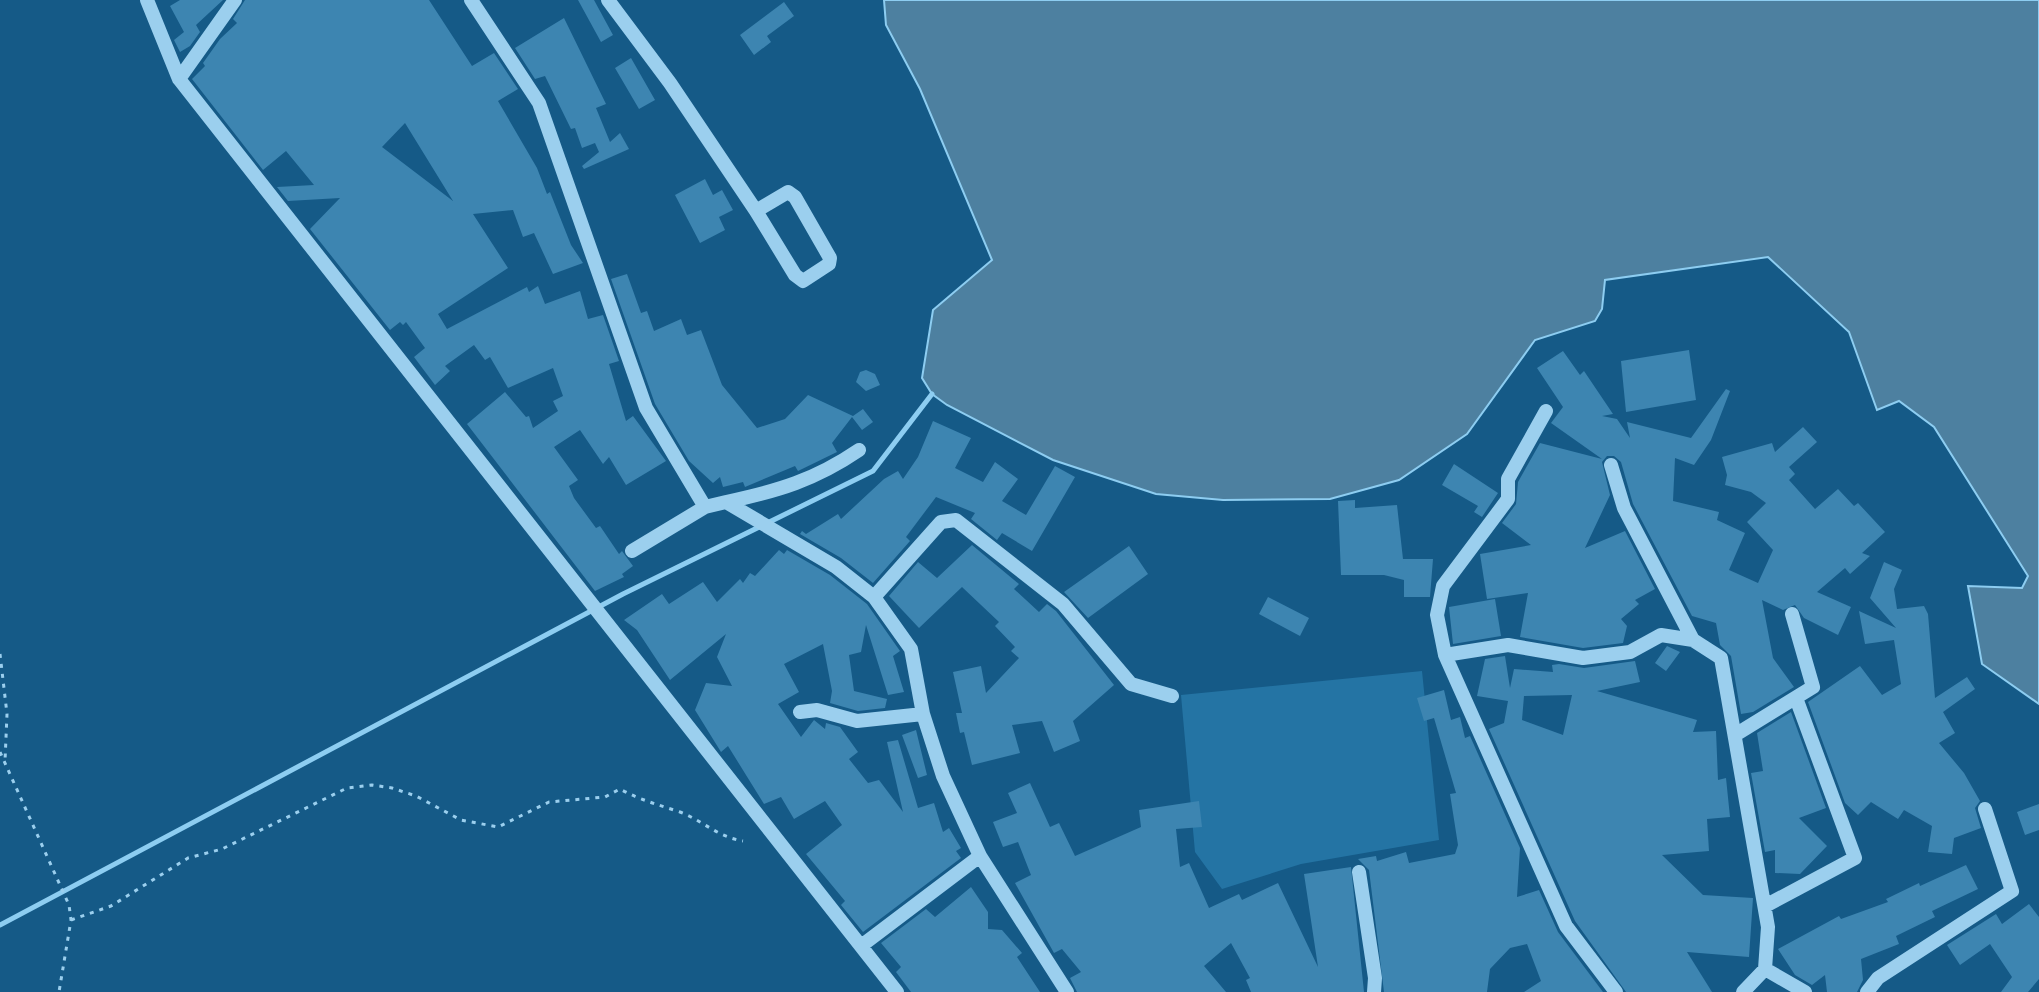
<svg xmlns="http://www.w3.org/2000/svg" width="2039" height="992" font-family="'Archivo Narrow',sans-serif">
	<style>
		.green { fill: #2474a4 }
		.water { fill: #4d80a0; stroke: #8dcdf1; stroke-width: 2 }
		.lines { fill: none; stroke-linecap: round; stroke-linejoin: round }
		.stream { stroke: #8dcdf1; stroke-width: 5 }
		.building { fill: #3d85b1; fill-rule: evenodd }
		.path { stroke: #9bcfee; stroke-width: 3; stroke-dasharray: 4 6; stroke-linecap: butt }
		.minor { stroke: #9bcfee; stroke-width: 14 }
	</style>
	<rect width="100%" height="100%" fill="#155a87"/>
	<!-- green -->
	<path class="green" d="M1422,671L1439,840L1301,864L1222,889L1195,852L1181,695Z"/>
	<!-- water -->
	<path class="water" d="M884,0H2039V704L1982,664L1968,586L2022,588L2028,576L1934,427L1899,401L1877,410L1849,332L1768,257L1605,280L1602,309L1595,321L1535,340L1467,434L1399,480L1330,499L1223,500L1156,494L1053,460L947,405L932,394L922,378L933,310L992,260L920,89L886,25Z"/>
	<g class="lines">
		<!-- stream -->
		<path class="stream" d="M0,925L623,594L873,471L932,394"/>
	</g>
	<!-- building -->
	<path class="building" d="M180,0H223L196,25L200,32L190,46L180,52L174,40L184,32L170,6Z
		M245,0H429L472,66L494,53L518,89L498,101L537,168L547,194L550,192L571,245L583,263L553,274L534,233L523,237L513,210L473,214L508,268L438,314L447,329L527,287L529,292L538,286L545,304L580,291L588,319L603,315L619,361L609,364L626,421L633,416L666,461L626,485L609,457L603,464L580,430L554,447L578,480L569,486L574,498L596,528L600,526L619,554L622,551L633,566L622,574L624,577L595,591L467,424L505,392L526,417L529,416L533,428L558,411L553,401L563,396L553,368L508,388L490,357L485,360L474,345L445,366L450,371L435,385L414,357L425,348L406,322L403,325L400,322L390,330L310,229L340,198L288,201L277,187L314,185L286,151L263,170L192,79L205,66L203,63L220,39L237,23L233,19ZM405,123L453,201L382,147Z
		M578,0H594L613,35L601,42Z
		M784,2L794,16L767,36L771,42L754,55L740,35Z
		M564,18L606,104L596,108L610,142L620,133L629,149L584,169L582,166L599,152L595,143L582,148L575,128L571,129L545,76L535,79L515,48Z
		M631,58L655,100L639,109L615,68Z
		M705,179L713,195L722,190L733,210L719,217L725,230L700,243L675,195Z
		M627,274L641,313L647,311L654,331L681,319L687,335L701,330L722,385L757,428L785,419L808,395L853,416L863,409L873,422L862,430L852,417L832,443L837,452L798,471L795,466L745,487L743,482L723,487L720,477L713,483L689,461L655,404L611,279Z
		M1689,350L1696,400L1626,412L1621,361Z
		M1563,351L1580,375L1584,371L1613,414L1602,416L1617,419L1630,438L1627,422L1691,438L1726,389L1730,391L1711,440L1694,465L1675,458L1673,501L1719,512L1717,520L1745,533L1729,570L1758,583L1773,550L1747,522L1766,503L1751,492L1725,485L1727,475L1722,457L1772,443L1775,452L1803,427L1817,442L1789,467L1795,474L1789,480L1815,509L1838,489L1854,506L1858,503L1885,532L1862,553L1870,556L1850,574L1845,568L1817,592L1851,607L1838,635L1804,618L1795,605L1783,610L1762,600L1773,658L1794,687L1753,712L1741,714L1731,656L1720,645L1716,623L1692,616L1633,504L1621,462L1614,456H1607L1602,462L1610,495L1585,548L1625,531L1655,589L1635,600L1639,604L1621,619L1627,626L1623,643L1583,648L1520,637L1528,593L1487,599L1480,554L1531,545L1502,523L1516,504L1518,482L1540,443L1602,459L1551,423L1563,407L1537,368Z
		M866,370L875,374L880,385L866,391L856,382L860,372Z
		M933,421L971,438L955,468L983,482L995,462L1018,479L1002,501L1026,515L1055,466L1075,477L1032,551L1002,533L997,540L971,519L975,513L936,497L906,537L910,541L873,583L841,558L800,534L802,531L806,534L838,514L841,519L884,479L898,471L903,479L918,457Z
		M1454,464L1498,493L1482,517L1474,512L1478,506L1442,485Z
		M1355,500V508L1397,505L1403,559H1433L1430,597H1404V580L1384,575H1341L1338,501Z
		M972,545L1019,584L1014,589L1039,612L1047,604L1056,611L1114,685L1073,721L1080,741L1054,752L1042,721L1012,725L1020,753L972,765L964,732L960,733L956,713H962L953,672L981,666L986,693L1019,658L1011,651L1015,647L995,626L999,622L962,587L919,628L889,596L918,562L937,578Z
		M1129,546L1148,574L1088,618L1064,592Z
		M779,550L784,554L787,550L830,575L867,604L900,651L893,656L904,692L888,695L866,625L861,652L849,655L854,691L887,699L885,708L858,711L830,703L832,691L823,644L784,664L799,692L778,704L801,737L814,720L825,729L826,723L840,727L858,752L849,759L868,783L879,780L903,812L887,742L898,740L918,808L934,803L943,832L949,828L961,848L956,851L961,858L863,932L841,905L845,901L806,854L842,825L825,801L794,819L781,797L764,804L728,746L721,752L695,710L706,683L732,686L717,657L726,634L670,680L637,630L624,620L662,594L669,604L703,582L717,602L740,579L743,583L750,573L755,576Z
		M1884,562L1902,570L1894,589L1897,609L1924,606L1928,614L1935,698L1967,677L1975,689L1943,712L1955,733L1939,743L1964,773L1980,801L1975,808L1981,828L1954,838L1952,854L1928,852L1932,826L1904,810L1898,819L1871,802L1858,815L1845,803L1808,702L1860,666L1882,695L1901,684L1894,640L1865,644L1859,611L1896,628L1870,598Z
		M1268,597L1309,618L1300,636L1259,614Z
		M1495,599L1501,636L1453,644L1449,607Z
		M1667,646L1680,652L1666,671L1655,663Z
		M1505,656L1510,688L1514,669L1553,672L1552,665L1559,664L1584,668L1635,661L1640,682L1597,691L1697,720L1693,732L1716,731L1718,780L1726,778L1730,817L1707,819L1709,851L1662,855L1703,895L1753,898L1749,957L1687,952L1712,992H1626L1575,921L1489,729L1504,723L1508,701L1477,696L1485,659ZM1572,695L1563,735L1522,720L1524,696Z
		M1444,690L1451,720L1460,717L1465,738L1470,736L1520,848L1517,897L1539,890L1558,932L1603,992H1524L1541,981L1527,944L1510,948L1490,969L1487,992H1384L1369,870L1358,859L1376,856L1377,861L1406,852L1409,863L1455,854L1458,845L1450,794L1456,793L1434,718L1424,721L1417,698Z
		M1791,712L1826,808L1799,818L1827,846L1800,874L1775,873V850L1765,852L1751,773L1763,771L1757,733Z
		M916,730L927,775L918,778L902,735Z
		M1030,783L1050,827L1059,823L1075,856L1141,827L1139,810L1199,801L1202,827L1176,829L1180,867L1189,863L1209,908L1239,894L1242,900L1278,883L1318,967L1304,874L1351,867L1364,992H1251L1246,980L1250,978L1231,943L1204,966L1226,992H1077L1070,978L1081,972L1062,949L1054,953L1015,883L1031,875L1018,842L1003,847L993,822L1017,813L1008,793Z
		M2039,804V830L2025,835L2017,812Z
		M1966,865L1978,889L1932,911L1935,917L1896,936L1899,944L1861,959L1863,980L1857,992H1827L1825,975L1812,985L1795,975L1778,949L1839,916L1841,919L1888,902L1886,899L1919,883L1920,886Z
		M971,887L988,912V929L1002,930L1022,953L1017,957L1040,992H911L896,972L901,967L881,943L926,909L935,917Z
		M2029,904L2039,917V979L2028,992H2001L2012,977L1990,944L1960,965L1947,945L1996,914L2002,924Z"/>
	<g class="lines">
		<!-- path -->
		<path class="path" d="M0,654L7,714L5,761
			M0,752L69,905L71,920L59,992
			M71,920L111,906L188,858L222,849L347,788L372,785L392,788L416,796L461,820L498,827L549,802L605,797L620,789C640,800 659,805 680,812C703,821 718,837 743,841"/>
		<!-- minor -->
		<path class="minor" d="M147,0L179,79L897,992
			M471,0L539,103L646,408L705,507L632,551
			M608,0L670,83L756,211
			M179,79L235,0
			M788,192L795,197L830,258L829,264L803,281L795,275L756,211Z
			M1611,465L1624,508L1693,640
			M726,502C778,491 815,480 859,450
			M705,507L726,502L836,567L874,597L911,649L923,714L943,776L980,856L1067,992
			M874,597L941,522L956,520L1063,604L1131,684L1172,696
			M1445,655L1437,615L1443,586L1508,499V479L1546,411
			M800,712L817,710L857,721L923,714
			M1735,735L1813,687L1792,614
			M1359,872L1375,978L1374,992
			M1765,906L1855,858L1796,698
			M861,946L980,856
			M1765,969L1805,992
			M1616,992L1566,926L1445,655L1508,645L1583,658L1630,652L1661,635L1693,640L1721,658L1768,927L1765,969L1743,992
			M1867,992L1878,978L2012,891L1985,809"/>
	</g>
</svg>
